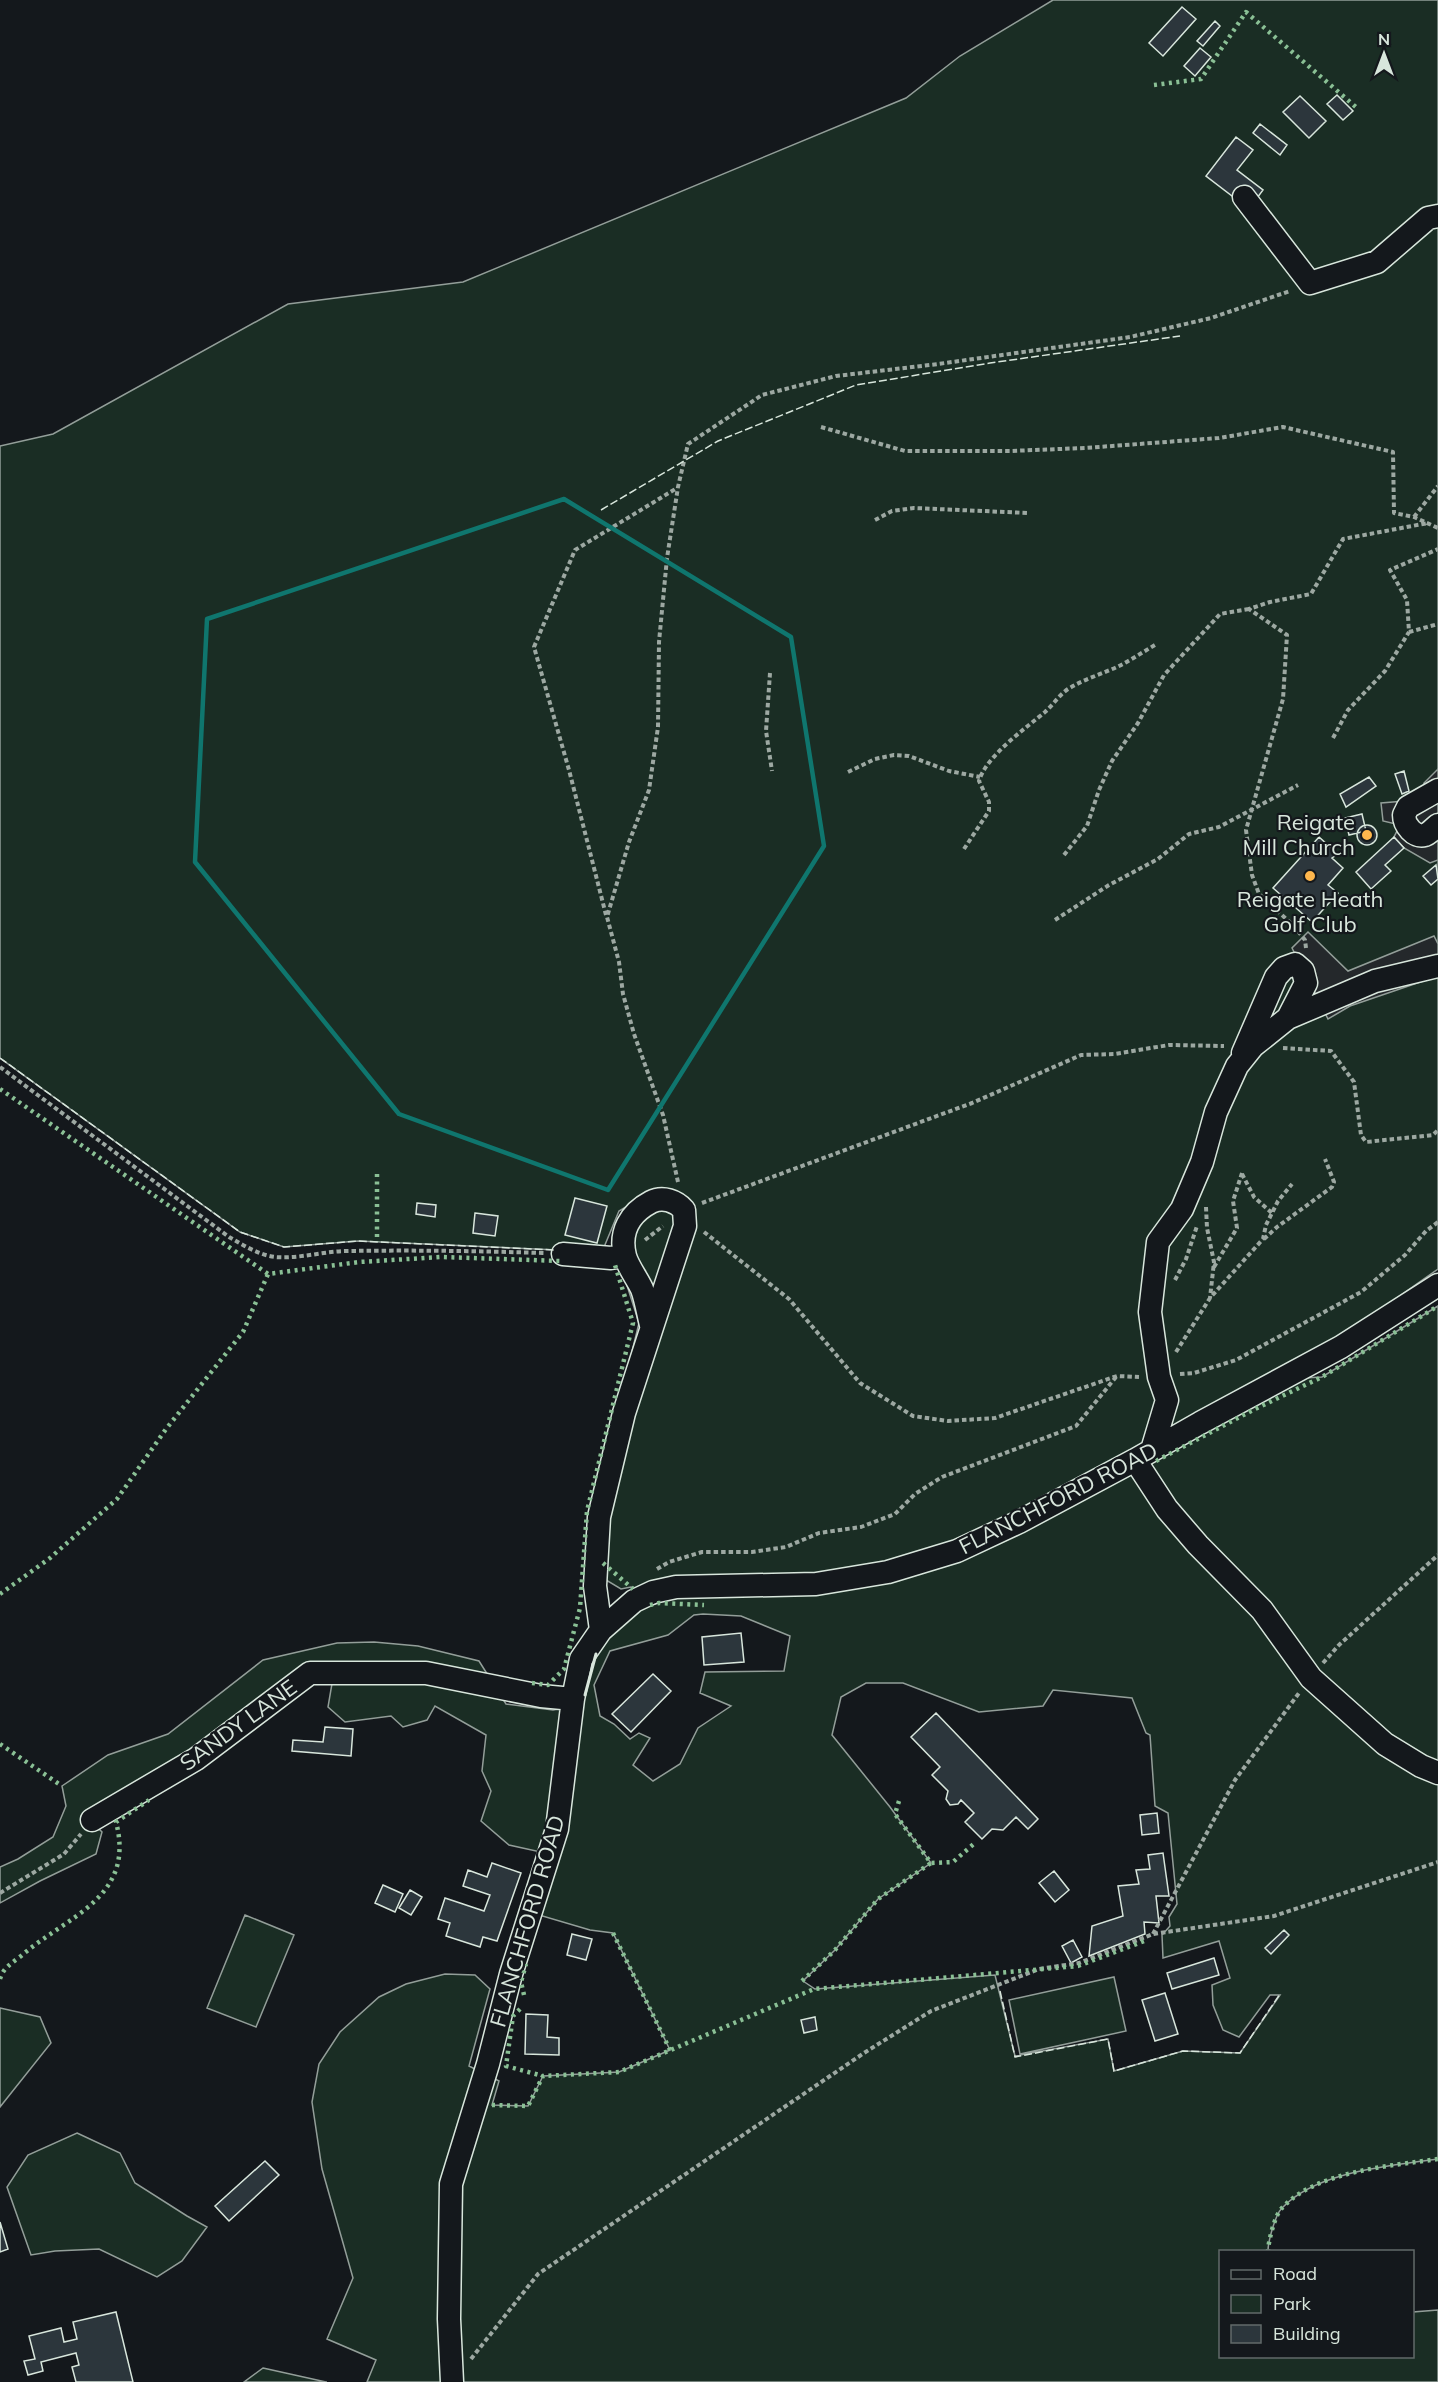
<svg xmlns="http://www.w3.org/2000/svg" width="1438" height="2382" font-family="Mulish,sans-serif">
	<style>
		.green { fill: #1a2d24; stroke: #939e99; stroke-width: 1.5; fill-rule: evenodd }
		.parking { fill: #24282b; stroke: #939e99; stroke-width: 1.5 }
		.building { fill: #2c363c; stroke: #d8e6dc; stroke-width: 1.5 }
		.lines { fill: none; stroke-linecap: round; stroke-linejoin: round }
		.minor-casing { stroke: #d8e6dc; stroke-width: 25 }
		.path { stroke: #9da8a2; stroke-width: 4; stroke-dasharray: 4.5 3; stroke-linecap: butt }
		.minor { stroke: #14181c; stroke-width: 22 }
		.hedge { stroke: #8ac095; stroke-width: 4.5; stroke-dasharray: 3 4.5; stroke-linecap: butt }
		.fence { stroke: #d8e6dc; stroke-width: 1.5; stroke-dasharray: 8 3; stroke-linecap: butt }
		.wall { stroke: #d8e6dc; stroke-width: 3 }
		.marked { fill: none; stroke: #0f766e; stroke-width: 4.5; stroke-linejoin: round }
		.poi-dot { fill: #ffb74d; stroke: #14181c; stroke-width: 2 }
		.labels { text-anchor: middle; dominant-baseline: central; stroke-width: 4.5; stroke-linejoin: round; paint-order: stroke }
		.poi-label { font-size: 22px; fill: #d8e6dc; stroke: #14181c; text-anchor: end }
		.street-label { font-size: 22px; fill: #d8e6dc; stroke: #14181c }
	</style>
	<rect width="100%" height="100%" fill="#14181c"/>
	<!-- green -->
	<path class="green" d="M1053,0H1438V1269L1367,1319L1265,1380L1322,1377L1438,1306V2159C1390,2166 1317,2171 1282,2208C1275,2215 1268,2242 1268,2251L1220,2252V2356H1412L1413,2312L1438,2310V2382H367L376,2360L327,2339L353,2278L322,2169L312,2102L319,2064L340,2032L379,1997L406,1984L445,1974L475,1975L490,1989L469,2066L499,2081L492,2105L528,2106L543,2076L619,2072L670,2050L613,1933L590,1930L539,1915L550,1854L509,1845L481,1821L491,1791L482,1771L486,1735L435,1706L427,1720L403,1727L391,1716L345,1722L328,1707L335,1666L85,1815L102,1832L96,1854L40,1881L0,1903V1867L18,1859L53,1837L66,1806L62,1786L108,1755L168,1734L263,1660L337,1643L374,1642L418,1646L479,1661L506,1704L553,1710L582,1705L599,1643L635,1608L656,1604L674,1595L631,1587L621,1589L591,1571L593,1511L639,1323L616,1251L624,1208L619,1211L602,1252L358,1241L284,1247L240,1232L0,1058V446L53,434L288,304L463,282L906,98L960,56ZM703,1614L741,1616L790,1636L784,1671L705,1672L700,1693L731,1706L698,1728L680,1764L653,1781L633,1765L650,1738L639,1733L630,1739L614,1724L600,1716L594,1685L610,1651L668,1635L694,1615ZM866,1683H903L979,1712L1043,1706L1053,1690L1132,1698L1146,1733L1150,1735L1155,1806L1168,1813L1177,1904L1169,1917L1170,1926L1162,1935L1163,1958L1219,1941L1230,1978L1212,1985L1213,2005L1223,2030L1239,2037L1270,1995H1280L1240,2053L1183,2051L1114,2071L1108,2039L1015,2056L995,1975L815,1989L803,1981L835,1950L878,1899L931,1863L890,1807L832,1735L841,1697Z
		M245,1915L294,1935L256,2027L207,2008Z
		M1114,1977L1126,2031L1020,2054L1009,2000Z
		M0,2008L40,2017L51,2043L0,2107Z
		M77,2133L120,2153L135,2183L187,2216L207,2227L182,2261L157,2277L99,2249L55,2251L31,2255L7,2187L28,2155Z
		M263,2368L326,2382H327H244Z"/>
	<!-- parking -->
	<path class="parking" d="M1438,769V860L1430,863L1404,848L1394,837L1400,825L1383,821L1381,803L1405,801L1423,793L1424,783Z
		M1308,932L1348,971L1434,936L1438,944V976L1350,1006L1328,1019L1292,948Z"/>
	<!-- building -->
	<path class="building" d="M1182,7L1196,19L1163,56L1149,43Z
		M1215,21L1220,26L1203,46L1197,41Z
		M1200,48L1211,57L1195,76L1184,66Z
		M1337,95L1353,111L1343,120L1327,104Z
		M1300,96L1326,121L1309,138L1283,112Z
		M1260,124L1287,145L1280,155L1253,133Z
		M1236,137L1253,150L1237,170L1263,190L1249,209L1206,176Z
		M1404,771L1409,791L1402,794L1395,774Z
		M1369,777L1376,786L1346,807L1340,794Z
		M1362,814L1366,831L1349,835L1345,818Z
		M1357 835a10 10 0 1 1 20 0a10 10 0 1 1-20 0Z
		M1319,837L1338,854L1332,858L1343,868L1328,885L1338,893L1312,922L1273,888Z
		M1394,837L1404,848L1385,865L1391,871L1371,889L1356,872Z
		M1436,865L1438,879L1431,885L1423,876Z
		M575,1198L607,1206L597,1243L565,1235Z
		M417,1203L436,1205L435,1217L416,1214Z
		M475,1213L498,1216L495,1236L473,1233Z
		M741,1633L744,1662L704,1665L702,1637Z
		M653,1674L671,1691L631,1732L612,1714Z
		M936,1713L1038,1819L1028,1829L1016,1817L1003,1830L992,1829L982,1839L965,1822L974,1813L961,1800L958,1804L950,1805L946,1799L948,1791L932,1775L940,1767L911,1737Z
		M325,1727L353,1729L351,1756L292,1751L293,1740L323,1742Z
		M1157,1813L1159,1833L1142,1835L1140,1815Z
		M1163,1853L1169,1896H1156L1159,1923L1144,1922L1145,1934L1089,1956L1092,1926L1123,1916L1118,1886L1139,1884L1136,1870L1150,1869L1148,1855Z
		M492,1863L521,1873L497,1941L483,1937L480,1947L446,1936L450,1923L438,1919L445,1898L484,1911L490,1895L463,1886L468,1870L487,1877Z
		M1054,1871L1069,1890L1055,1902L1039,1883Z
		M383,1885L403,1894L395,1912L375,1903Z
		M410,1890L422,1897L411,1915L399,1908Z
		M1284,1930L1289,1935L1271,1954L1265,1948Z
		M572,1934L592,1939L586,1960L567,1955Z
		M1073,1940L1082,1957L1071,1963L1062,1946Z
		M1214,1958L1219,1975L1172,1989L1167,1973Z
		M1165,1993L1178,2034L1155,2041L1142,2000Z
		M526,2014L548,2015L547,2037L559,2038V2055L525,2054Z
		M815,2017L817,2030L804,2033L801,2020Z
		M265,2161L279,2175L229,2221L215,2206Z
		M0,2222L8,2249L0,2252Z
		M116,2312L133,2382H76L72,2367L79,2365L76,2353L41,2362L43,2371L28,2375L24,2361L35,2359L29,2336L61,2328L64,2342L77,2339L73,2322Z"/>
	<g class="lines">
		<defs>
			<path id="minor" d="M1244,197L1310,283L1377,262L1428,218L1438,216
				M1438,790L1408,807L1404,815C1404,825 1414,838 1425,835C1430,833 1434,828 1438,825
				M1243,1053L1276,977L1284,968L1295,964L1303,971L1306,983L1288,1018
				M563,1254L611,1258L625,1256
				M1152,1450L1167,1400L1159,1377L1150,1312L1158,1242L1182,1209L1202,1162L1216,1112L1237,1066L1253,1046L1288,1018L1375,981L1438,966
				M1135,1460L1167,1509L1198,1545L1262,1610L1311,1678L1385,1744L1421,1766L1438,1773
				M601,1630L595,1586L599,1517L624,1413L685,1226L684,1210C676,1201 663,1196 651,1202C630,1213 619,1232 625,1256C628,1267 637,1278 642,1289C646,1300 648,1313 651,1325
				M92,1820L196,1759L310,1673H426L541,1696L573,1699
				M452,2382L449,2319L451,2184L488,2064L511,1974L557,1829L573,1699L581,1659L601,1630L634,1601L653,1592L676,1587L816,1584L888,1572L957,1551L1019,1522L1135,1460L1200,1423L1341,1347L1438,1285"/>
		</defs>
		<!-- minor casing -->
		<use href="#minor" class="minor-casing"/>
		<!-- path -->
		<path class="path" d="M821,427L905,451H1010L1085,448L1219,438L1283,427L1393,452L1394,513L1414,517L1438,528
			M1414,517L1438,486
			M875,520L892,511L914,508L1028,513
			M1409,632L1438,624
			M770,673L766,731L772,771
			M1333,738L1348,710L1385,671L1409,632L1407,600L1390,570L1438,549
			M848,772L875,759L894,755L909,756L949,771L980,777
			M964,849L989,811V802L979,781C986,756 1026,728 1045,712C1053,705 1059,695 1068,689C1084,679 1102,674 1119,666C1131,660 1143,652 1155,645
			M1064,855L1087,826L1099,790L1112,761L1138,723L1164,675L1220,614L1249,609
			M606,915L569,770L534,647L575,550L677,488
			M1055,920L1109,885L1158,859L1189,834L1219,827L1298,785
			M1306,948L1305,940L1294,926L1259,894L1252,875L1246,830L1283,699L1287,635L1249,609L1270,602L1311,594L1343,539L1428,523
			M1283,1048L1331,1051L1354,1082L1361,1135L1366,1142L1433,1135L1438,1130
			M0,1067L229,1237C243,1245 259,1255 275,1257C300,1259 324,1251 348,1251C414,1250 479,1251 544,1253
			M1242,1174L1254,1197L1272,1213
			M678,1182L663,1115L634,1034L623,994L619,962L607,917L629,842L649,790L658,727L659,642L667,558L678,487L688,444L762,395L836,376L938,364L1130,337L1211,318L1290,291
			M702,1203L972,1103L1081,1055L1115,1054L1169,1045L1224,1046
			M1206,1207L1207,1228L1214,1262L1210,1298
			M704,1232L789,1299L860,1383L913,1416L948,1421L995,1418L1117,1376L1139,1377
			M1264,1239L1277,1227L1332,1187L1334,1182L1325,1159
			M645,1240L663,1226
			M1214,1267L1237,1228L1233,1201L1242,1173
			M1175,1280L1186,1259L1197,1226
			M1176,1352L1210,1298L1263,1239L1266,1225L1278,1201L1292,1184
			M1180,1374L1194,1373L1236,1360L1361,1292L1405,1255L1426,1231L1438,1222
			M657,1569L669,1562L702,1552H752L786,1547L819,1533L861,1527L895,1514L915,1494L942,1477L1076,1426L1116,1377
			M1323,1663L1339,1645L1438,1555
			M0,1893L64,1854L81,1834
			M1153,1934L1235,1780L1299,1693
			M471,2359L538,2274L864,2053L931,2011L1039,1969L1079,1963L1153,1934L1274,1916L1438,1862"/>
		<!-- minor -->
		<use href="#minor" class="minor"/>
		<!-- hedge -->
		<path class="hedge" d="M1154,85L1201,79L1246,12L1357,108
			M0,1089L268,1274L359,1262L441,1257L560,1261
			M377,1174V1242
			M1156,1461L1253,1410L1322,1377L1438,1306
			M603,1563L633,1589
			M0,1594L50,1558L117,1499L166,1429L243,1332L268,1274
			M650,1605L659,1603L704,1605
			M532,1683L548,1685L564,1669L580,1608L587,1511L633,1323L615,1265
			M0,1744L62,1786
			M899,1801L895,1814L931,1863L953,1862L976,1842
			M613,1933L670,2050
			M0,1979C3,1968 12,1963 21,1956C67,1916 136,1898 116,1822L149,1800
			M802,1981L835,1950L878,1899L931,1863
			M524,1995L521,1982L526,1964
			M520,2009L513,2016L506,2066L543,2076
			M492,2105L528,2106L543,2076L619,2072L814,1989L1078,1966L1147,1940
			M1268,2252C1268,2242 1275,2214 1282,2208C1316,2171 1390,2166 1438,2159"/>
		<!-- fence -->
		<path class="fence" d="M601,510L718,441L856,385L990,363L1180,336
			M0,1058L240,1232L284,1247L358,1241L556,1250
			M1000,1991L1015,2057L1108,2039L1114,2071L1183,2051L1240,2053L1280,1994"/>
		<!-- wall -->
		<path class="wall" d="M585,1695L596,1654"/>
	</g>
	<!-- marked area -->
	<path class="marked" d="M564,499L791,637L824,846L608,1190L399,1114L195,862L207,619Z"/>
	<!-- markers -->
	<g class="poi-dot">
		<circle cx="1367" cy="835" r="6"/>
		<circle cx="1310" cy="876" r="6"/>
	</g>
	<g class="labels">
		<!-- poi labels -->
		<g class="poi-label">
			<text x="1355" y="822">Reigate<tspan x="1355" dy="25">Mill Church</tspan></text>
			<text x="1310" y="899" text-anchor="middle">Reigate Heath<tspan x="1310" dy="25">Golf Club</tspan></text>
		</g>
		<!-- street labels -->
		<g class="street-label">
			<text transform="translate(1058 1498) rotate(-27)">FLANCHFORD ROAD</text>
			<text transform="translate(238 1725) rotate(-36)">SANDY LANE</text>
			<text transform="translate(527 1921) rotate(-74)">FLANCHFORD ROAD</text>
		</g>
	</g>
	<!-- legend -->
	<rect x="1219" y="2250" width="195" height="108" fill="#14181c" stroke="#626a69" stroke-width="1.5"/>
	<rect x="1231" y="2270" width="30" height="9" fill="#14181c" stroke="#626a69" stroke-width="1.5"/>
	<text x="1273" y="2280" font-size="18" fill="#d8e6dc">Road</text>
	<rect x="1231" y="2295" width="30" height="18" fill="#1a2d24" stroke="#626a69" stroke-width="1.5"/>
	<text x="1273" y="2310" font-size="18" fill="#d8e6dc">Park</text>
	<rect x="1231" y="2325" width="30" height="18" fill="#2c363c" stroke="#626a69" stroke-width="1.5"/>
	<text x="1273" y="2340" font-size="18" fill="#d8e6dc">Building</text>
	<!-- north arrow -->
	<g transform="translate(1384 54)" stroke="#14181c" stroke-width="4.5" paint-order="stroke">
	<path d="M0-4.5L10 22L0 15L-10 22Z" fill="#d8e6dc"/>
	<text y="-9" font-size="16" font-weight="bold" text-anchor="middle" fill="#d8e6dc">N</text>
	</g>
</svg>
